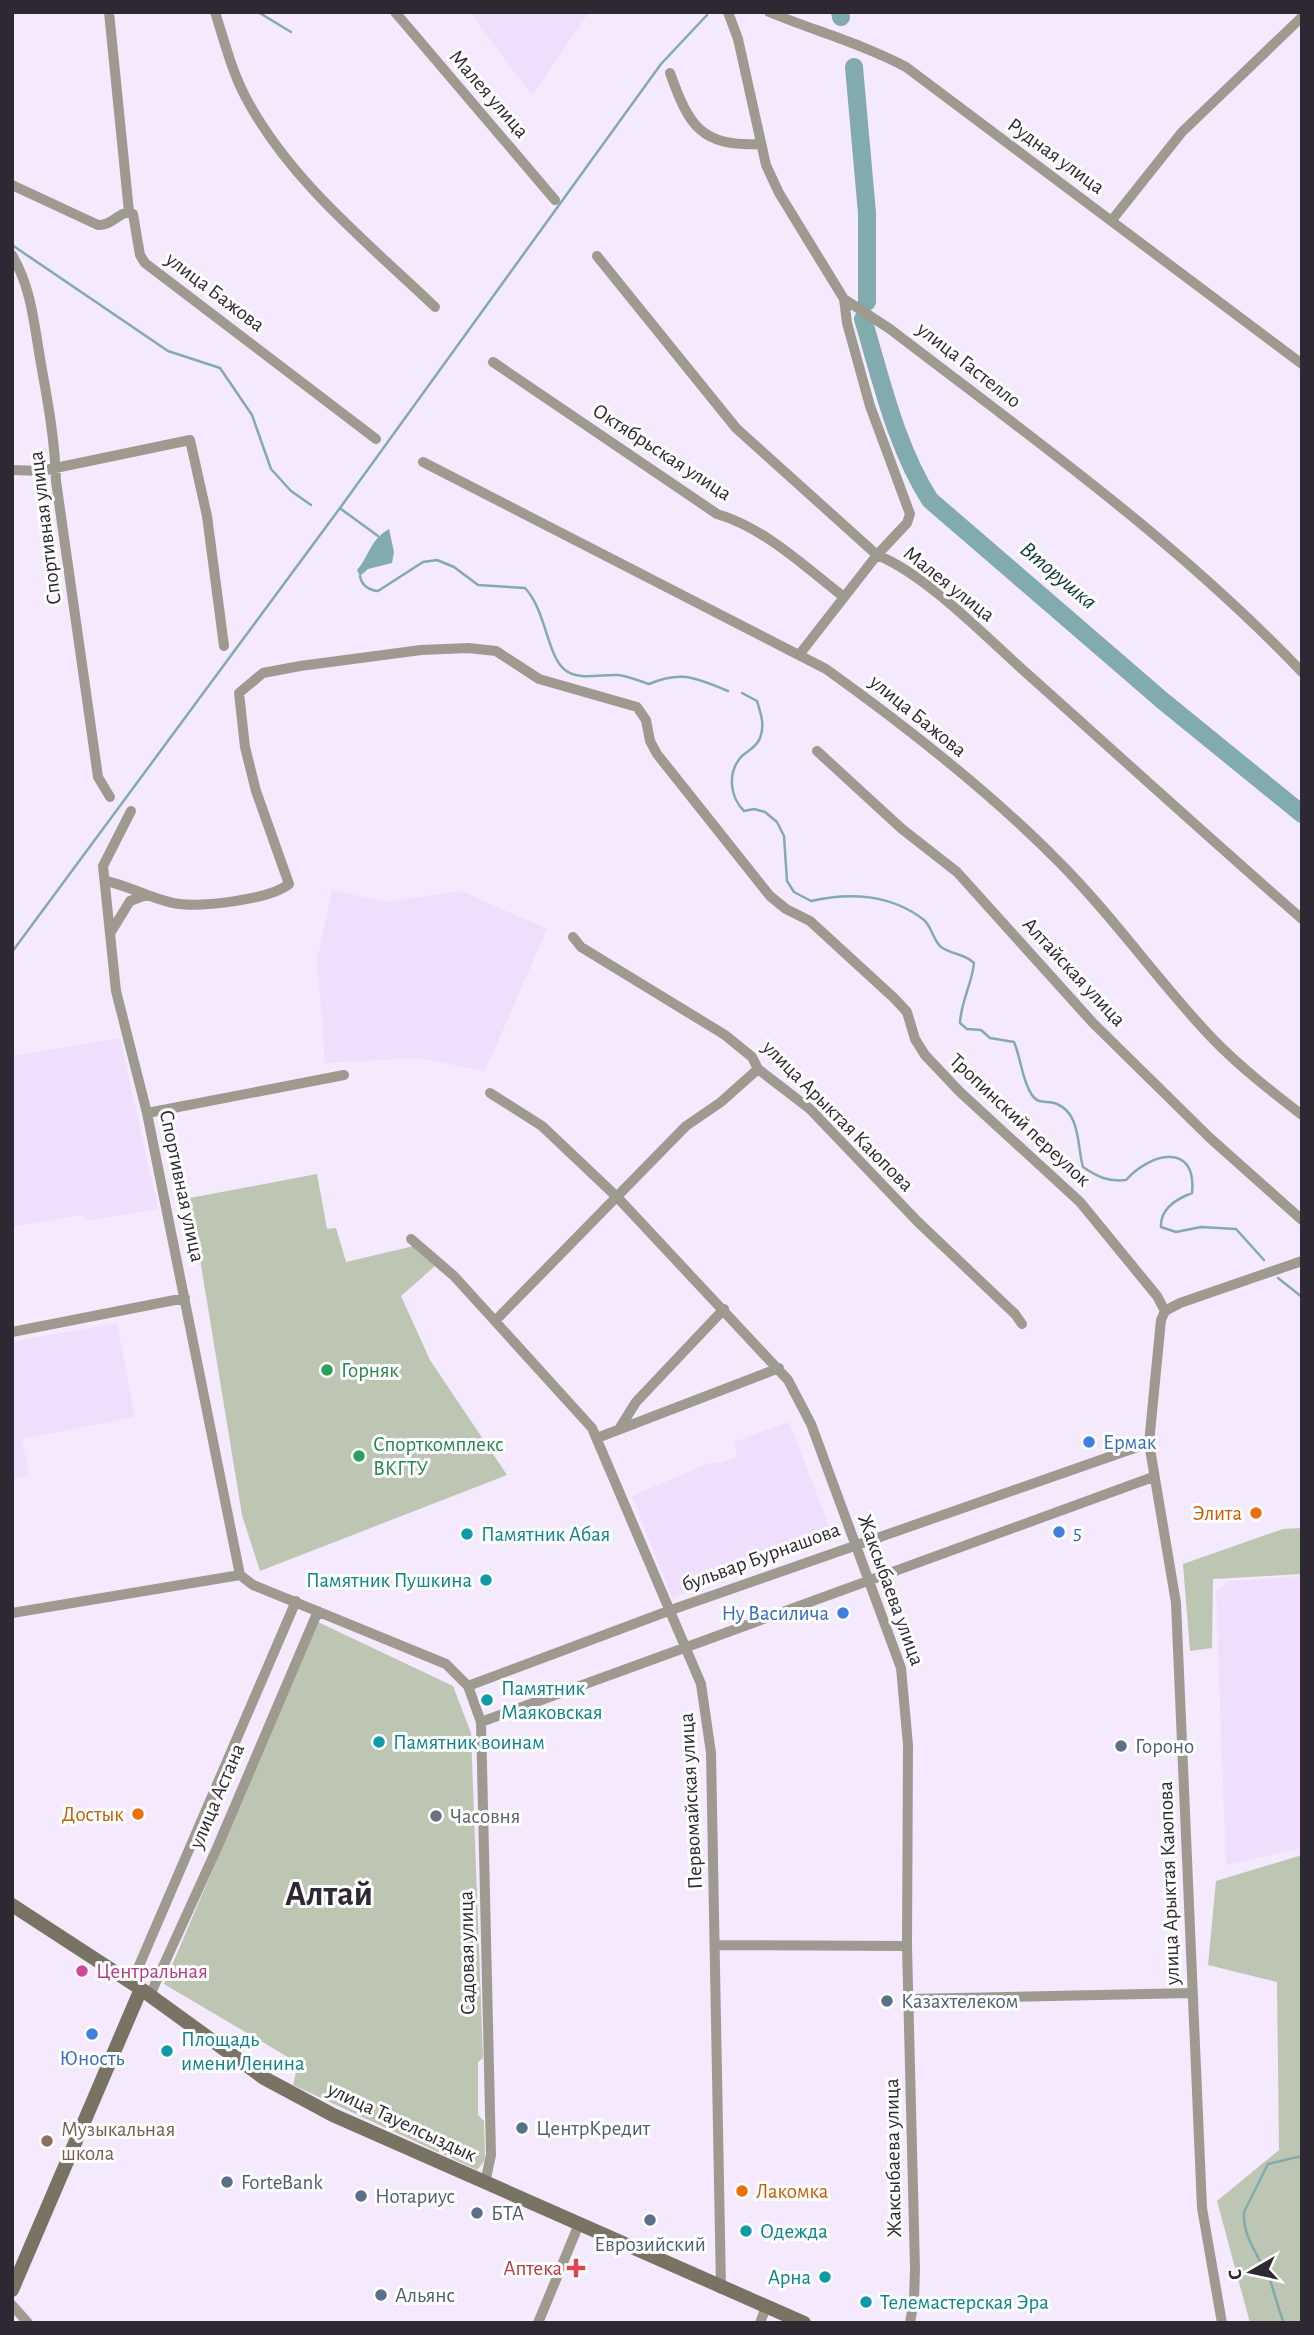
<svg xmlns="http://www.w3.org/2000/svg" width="1314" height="2335" font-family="'Alegreya Sans',sans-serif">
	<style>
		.built { fill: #f0defd }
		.green { fill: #bcc6b3 }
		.water { fill: #82abad }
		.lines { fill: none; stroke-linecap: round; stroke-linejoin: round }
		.stream { stroke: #82abad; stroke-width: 2.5 }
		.river { stroke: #82abad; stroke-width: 18 }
		.street { stroke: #9f9a90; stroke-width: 10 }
		.secondary { stroke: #797363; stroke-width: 14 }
		.leisure-dot { fill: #2e9e5b; stroke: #fff; stroke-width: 2.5 }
		.shop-dot { fill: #3f7fe0; stroke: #fff; stroke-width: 2.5 }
		.food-dot { fill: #e8710a; stroke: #fff; stroke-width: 2.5 }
		.culture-dot { fill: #0f9aa8; stroke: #fff; stroke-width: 2.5 }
		.service-dot { fill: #5c6f8a; stroke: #fff; stroke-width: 2.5 }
		.worship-dot { fill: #6b7280; stroke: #fff; stroke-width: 2.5 }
		.hotel-dot { fill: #d1479c; stroke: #fff; stroke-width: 2.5 }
		.education-dot { fill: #8d6e63; stroke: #fff; stroke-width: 2.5 }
		.health-dot { fill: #e0444e; stroke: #fff; stroke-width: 2.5 }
		.labels { text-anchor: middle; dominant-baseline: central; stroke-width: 6; stroke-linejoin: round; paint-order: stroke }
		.street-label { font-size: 21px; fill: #2d2831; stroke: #fff }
		.leisure-label { font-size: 21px; fill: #27864d; stroke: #fff; text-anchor: start }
		.shop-label { font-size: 21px; fill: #366cbe; stroke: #fff; text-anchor: start }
		.food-label { font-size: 21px; fill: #c56008; stroke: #fff; text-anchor: end }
		.culture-label { font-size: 21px; fill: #0d838f; stroke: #fff; text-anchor: start }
		.service-label { font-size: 21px; fill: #4e5e75; stroke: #fff; text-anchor: start }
		.worship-label { font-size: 21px; fill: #5b616d; stroke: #fff; text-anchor: start }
		.hotel-label { font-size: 21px; fill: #b23c85; stroke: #fff; text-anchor: start }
		.education-label { font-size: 21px; fill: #785e54; stroke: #fff; text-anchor: start }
		.health-label { font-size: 21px; fill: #be3a42; stroke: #fff; text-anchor: end }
		.water-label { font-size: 23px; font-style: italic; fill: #10393b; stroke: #fff }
		.town-label { font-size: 35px; font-weight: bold; fill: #2d2831; stroke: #fff }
	</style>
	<rect width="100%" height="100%" fill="#f4e9fd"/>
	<!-- built -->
	<path class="built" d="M470,12H589L532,96Z
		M332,890L386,902L461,891L547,929L485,1071L418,1058L325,1063L317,961Z
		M120,1038L158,1209L86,1221L84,1215L12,1227V1056Z
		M117,1323L135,1417L22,1439L29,1475L12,1479V1342Z
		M789,1422L834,1539L672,1598L632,1496L709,1463H722L737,1457L734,1442Z
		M1302,1576V1848L1226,1865L1216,1592L1228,1581Z"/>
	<!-- green -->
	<path class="green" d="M317,1174L327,1229L336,1228L346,1262L414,1246L435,1266L401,1296L430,1360L507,1475L260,1571L242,1515L190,1198Z
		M1302,1528V1574L1213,1579L1212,1648L1190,1651L1183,1564L1283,1529Z
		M318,1622L453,1686L471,1733L483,2058L478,2062V2115L484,2121L485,2160L477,2170L293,2085L298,2063L164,1984Z
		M1302,1855V2323H1250L1217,2201L1279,2150L1277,1982L1208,1965L1216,1881Z"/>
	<!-- water -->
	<path class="water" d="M389,529L394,552L392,563L368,569L360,576L357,570C370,555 369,541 389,529Z"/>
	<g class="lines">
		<!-- stream -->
		<path class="stream" d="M258,12L291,32
			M12,245L168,351L220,368L252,415L271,469L291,491L311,505
			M341,509L378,536
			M360,576C362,586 368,590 378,591L423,562L437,560L454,567L478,585L525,588C546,610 547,656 565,670C579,681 601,674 618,675C628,676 639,681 649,684C682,670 696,678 728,691
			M742,693L757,701C761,714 765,725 760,738C757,747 747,751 741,757C727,773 730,797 744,811L754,809L765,812L777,822L784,836L787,881L794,892L811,901C849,892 891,894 924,920C932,927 933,940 941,947C952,955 964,953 974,963C972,984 961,1001 960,1023L967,1029L981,1030L990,1038L1014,1042C1021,1058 1022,1081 1032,1095C1038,1105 1048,1100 1057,1104C1081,1114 1077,1147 1083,1167C1098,1177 1108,1182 1126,1180C1150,1153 1197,1141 1192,1193C1176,1199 1160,1209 1161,1227L1176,1232L1201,1227L1236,1229L1264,1260
			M12,952L340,508L661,64L707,15
			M1278,1278L1302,1297
			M1284,2323C1278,2309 1275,2294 1270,2280C1261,2259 1242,2237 1244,2212L1268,2164L1302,2156"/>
		<!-- river -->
		<path class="river" d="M840,12L841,17
			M854,67L867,213V302
			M863,319C881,379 896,447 930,500L1163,701L1302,814"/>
		<!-- street -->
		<path class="street" d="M109,12L129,212
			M215,12C224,40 232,72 246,98C290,181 368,243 435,307
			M395,12L555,200
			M728,12L738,39L766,165L779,193L844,299L890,329C1032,438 1178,542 1302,672
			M769,12C815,31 863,44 906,67L1302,364
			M670,73C689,126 701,147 761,144
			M12,185L98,225C113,226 121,208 133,214L140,255L145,263L376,439
			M1112,220L1182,132L1302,17
			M12,255C32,289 34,325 41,364C48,403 55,441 56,481L98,777L110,797
			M597,256L736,428L877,555C925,574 984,635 1023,670C1116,753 1208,837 1302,919
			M493,362L717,514C765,528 805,567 844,597
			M423,462L826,669C907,727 989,791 1059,862C1115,918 1159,983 1213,1039C1240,1067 1271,1091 1302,1115
			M12,470L41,471L190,440L207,516L224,646
			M799,655L877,555L907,523L910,514L870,406L847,323L844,299
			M817,751L902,829L957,872L1093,1023L1210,1138L1302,1220
			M131,811L103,866L116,991L147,1113L240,1575
			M106,881C129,886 150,898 173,903C199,908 269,900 289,884L256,791L245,747L239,693L263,673L300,666L421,650L468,648L496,651L539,679L637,707L646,720L650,741L657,754L770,896L786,909L810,921L894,998L907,1012L915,1039L925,1055L960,1092L1080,1202L1157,1296L1165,1311
			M111,932L130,901L146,895
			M573,937L581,947L725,1035L752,1057L758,1069L810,1109L918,1222L1015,1314L1022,1324
			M490,1093L542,1126L618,1198L788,1380L811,1424L901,1668L908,1745L907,1946L915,2269L914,2300L910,2323
			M147,1113L344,1075
			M411,1239L454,1276L592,1428L701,1684L711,1753L721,2289
			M495,1321L686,1126L721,1102L758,1069
			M12,1332L185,1298
			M621,1426L636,1402L724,1309
			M597,1438L779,1368
			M240,1575L253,1585L446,1664L468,1686L481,1722L491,2155L485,2183
			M12,1613L240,1575
			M468,1686L671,1610L1149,1443
			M481,1722L1153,1477
			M716,1945L907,1946
			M132,1982L296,1601
			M150,1995L217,1848L318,1611
			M909,1999L1192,1993
			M12,2305L28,2323
			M538,2323L579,2224
			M760,2323L766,2307
			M1222,2323L1202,2208L1176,1603L1149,1443L1161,1320L1165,1311L1180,1303L1302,1261"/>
		<!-- secondary -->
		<path class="secondary" d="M12,1905L141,1989L264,2078L333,2115L804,2323
			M12,2290L141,1989"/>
	</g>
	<!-- markers -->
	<g class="leisure-dot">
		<circle cx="327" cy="1370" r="7"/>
		<circle cx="359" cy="1456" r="7"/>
	</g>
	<g class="shop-dot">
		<circle cx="1089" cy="1442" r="7"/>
		<circle cx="1059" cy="1532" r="7"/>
		<circle cx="843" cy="1613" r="7"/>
		<circle cx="92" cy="2034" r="7"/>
	</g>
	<g class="food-dot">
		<circle cx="1256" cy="1513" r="7"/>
		<circle cx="138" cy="1814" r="7"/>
		<circle cx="742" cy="2191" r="7"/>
	</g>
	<g class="culture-dot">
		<circle cx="467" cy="1534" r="7"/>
		<circle cx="486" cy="1580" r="7"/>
		<circle cx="487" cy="1700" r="7"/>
		<circle cx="379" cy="1742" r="7"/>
		<circle cx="167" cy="2051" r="7"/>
		<circle cx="746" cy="2231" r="7"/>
		<circle cx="825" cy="2277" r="7"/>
		<circle cx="866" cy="2302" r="7"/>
	</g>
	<g class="service-dot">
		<circle cx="1121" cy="1746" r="7"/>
		<circle cx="887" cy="2001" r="7"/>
		<circle cx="522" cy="2128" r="7"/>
		<circle cx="227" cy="2182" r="7"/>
		<circle cx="361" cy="2196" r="7"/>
		<circle cx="477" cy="2213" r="7"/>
		<circle cx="650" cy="2220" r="7"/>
		<circle cx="381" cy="2295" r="7"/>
	</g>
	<circle class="worship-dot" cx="436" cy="1816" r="7"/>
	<circle class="hotel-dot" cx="82" cy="1971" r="7"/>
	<circle class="education-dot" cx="47" cy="2141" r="7"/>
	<path class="health-dot" d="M572.5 2257.5h7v7h7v7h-7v7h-7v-7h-7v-7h7z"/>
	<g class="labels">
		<!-- street labels -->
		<g class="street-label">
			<text transform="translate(489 94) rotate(49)">Малея улица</text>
			<text transform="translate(1056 156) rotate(36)">Рудная улица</text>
			<text transform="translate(215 292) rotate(37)">улица Бажова</text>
			<text transform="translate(969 365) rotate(38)">улица Гастелло</text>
			<text transform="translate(662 452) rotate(33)">Октябрьская улица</text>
			<text transform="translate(45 528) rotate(-97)">Спортивная улица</text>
			<text transform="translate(949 584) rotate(38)">Малея улица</text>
			<text transform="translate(918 716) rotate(39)">улица Бажова</text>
			<text transform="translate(1074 972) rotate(47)">Алтайская улица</text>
			<text transform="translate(838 1116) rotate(45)">улица Арыктая Каюпова</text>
			<text transform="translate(1020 1120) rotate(43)">Тропинский переулок</text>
			<text transform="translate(182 1186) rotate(78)">Спортивная улица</text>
			<text transform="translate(761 1557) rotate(-20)">бульвар Бурнашова</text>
			<text transform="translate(891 1590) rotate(70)">Жаксыбаева улица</text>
			<text transform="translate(217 1796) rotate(-67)">улица Астана</text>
			<text transform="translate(691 1801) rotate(-93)">Первомайская улица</text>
			<text transform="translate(1169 1883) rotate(-92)">улица Арыктая Каюпова</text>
			<text transform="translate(467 1953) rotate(-91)">Садовая улица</text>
			<text transform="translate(402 2122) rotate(25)">улица Тауелсыздык</text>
			<text transform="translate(893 2158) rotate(-91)">Жаксыбаева улица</text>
		</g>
		<!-- leisure labels -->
		<g class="leisure-label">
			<text x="341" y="1370">Горняк</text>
			<text x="373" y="1444">Спорткомплекс<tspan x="373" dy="24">ВКГТУ</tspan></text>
		</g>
		<!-- shop labels -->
		<g class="shop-label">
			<text x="1103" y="1442">Ермак</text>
			<text x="1073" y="1532">5</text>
			<text x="829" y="1613" text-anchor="end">Ну Василича</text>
			<text x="92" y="2058" text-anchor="middle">Юность</text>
		</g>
		<!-- food labels -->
		<g class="food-label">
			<text x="1242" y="1513">Элита</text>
			<text x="124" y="1814">Достык</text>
			<text x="756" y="2191" text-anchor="start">Лакомка</text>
		</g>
		<!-- culture labels -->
		<g class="culture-label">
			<text x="481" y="1534">Памятник Абая</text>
			<text x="472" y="1580" text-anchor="end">Памятник Пушкина</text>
			<text x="501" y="1688">Памятник<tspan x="501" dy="24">Маяковская</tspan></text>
			<text x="393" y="1742">Памятник воинам</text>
			<text x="181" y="2039">Площадь<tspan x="181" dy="24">имени Ленина</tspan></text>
			<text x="760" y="2231">Одежда</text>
			<text x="811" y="2277" text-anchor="end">Арна</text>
			<text x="880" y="2302">Телемастерская Эра</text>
		</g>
		<!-- service labels -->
		<g class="service-label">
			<text x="1135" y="1746">Гороно</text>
			<text x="901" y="2001">Казахтелеком</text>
			<text x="536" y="2128">ЦентрКредит</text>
			<text x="241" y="2182">ForteBank</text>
			<text x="375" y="2196">Нотариус</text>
			<text x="491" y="2213">БТА</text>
			<text x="650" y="2244" text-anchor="middle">Еврозийский</text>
			<text x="395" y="2295">Альянс</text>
		</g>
		<!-- worship labels -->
		<g class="worship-label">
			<text x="450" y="1816">Часовня</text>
		</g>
		<!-- hotel labels -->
		<g class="hotel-label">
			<text x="96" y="1971">Центральная</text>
		</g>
		<!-- education labels -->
		<g class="education-label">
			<text x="61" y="2129">Музыкальная<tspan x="61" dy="24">школа</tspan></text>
		</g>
		<!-- health labels -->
		<g class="health-label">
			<text x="562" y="2268">Аптека</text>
		</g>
		<!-- water labels -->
		<g class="water-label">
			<text transform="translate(1058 576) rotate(40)">Вторушка</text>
		</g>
		<!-- town labels -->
		<g class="town-label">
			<text x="329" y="1894">Алтай</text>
		</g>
	</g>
	<!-- border -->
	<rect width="1314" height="2335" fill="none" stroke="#2d2831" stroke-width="28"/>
	<!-- north arrow -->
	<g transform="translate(1251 2272) rotate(261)" stroke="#ffffff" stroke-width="5" paint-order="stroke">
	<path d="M0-5L12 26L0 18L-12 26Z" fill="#2d2831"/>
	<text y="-10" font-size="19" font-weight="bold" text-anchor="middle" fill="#2d2831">С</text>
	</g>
</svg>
